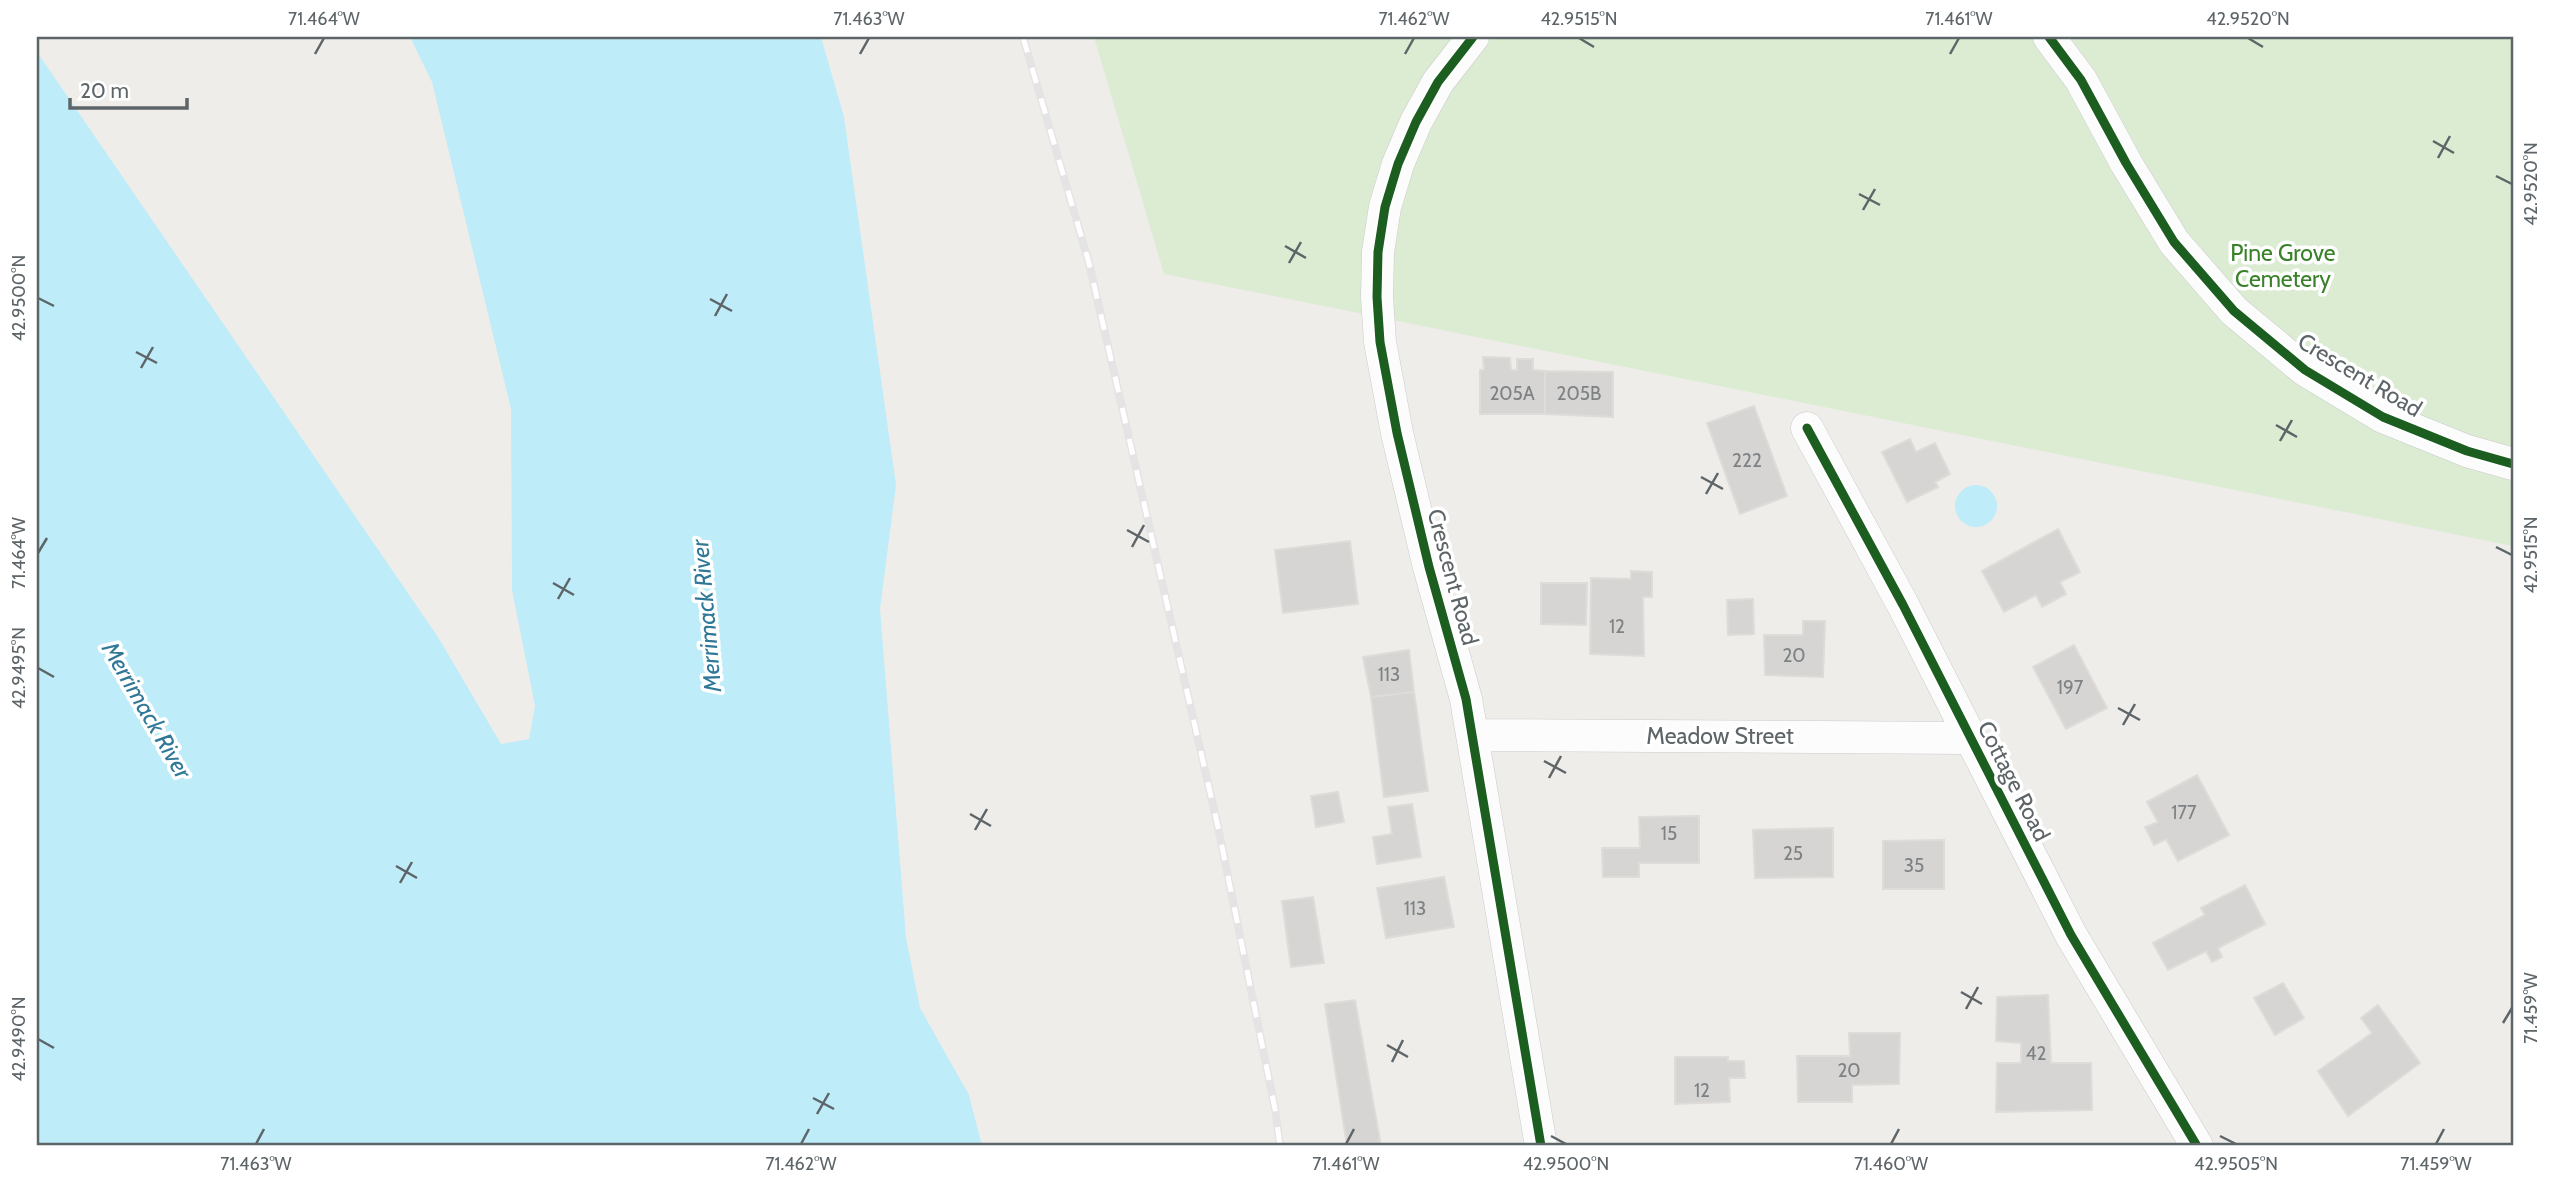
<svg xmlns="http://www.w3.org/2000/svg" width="2550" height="1183" font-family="Cabin,sans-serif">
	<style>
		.green { fill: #dbecd3 }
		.water { fill: #beecf9 }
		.building { fill: #d7d5d3; stroke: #dedbd8; stroke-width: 2 }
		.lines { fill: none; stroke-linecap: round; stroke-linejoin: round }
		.street-casing { stroke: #cacbcb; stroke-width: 33 }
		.street { stroke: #fdfcfc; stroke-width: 32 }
		.rail-casing { stroke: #e4e4e4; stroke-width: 8 }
		.rail { stroke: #fff; stroke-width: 5; stroke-dasharray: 16; stroke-linecap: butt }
		.cycleway-casing { stroke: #fff; stroke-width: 13 }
		.cycleway { stroke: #1b5e20; stroke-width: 9 }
		.ticks { fill: none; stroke: #5e6568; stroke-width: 2.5 }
		.labels { text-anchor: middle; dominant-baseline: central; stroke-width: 7; stroke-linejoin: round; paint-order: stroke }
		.number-label { font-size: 19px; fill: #7e8284 }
		.park-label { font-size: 23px; fill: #39822a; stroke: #fff }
		.street-label { font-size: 23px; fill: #5e6568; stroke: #fff }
		.water-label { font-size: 24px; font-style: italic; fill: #307897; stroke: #fff }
		.neatline { fill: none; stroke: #5e6568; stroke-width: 2.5 }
		.ticks-label { font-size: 18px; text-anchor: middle; fill: #5e6568 }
	</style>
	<rect width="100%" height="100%" fill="#efedea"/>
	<!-- green -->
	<path class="green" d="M1094,37H2513V546L1164,274Z"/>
	<!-- water -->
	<path class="water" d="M410,37H821L844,117L896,485L880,609L906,938L920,1008L969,1095L982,1146H37V52L438,637L501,744L529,739L535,706L512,590L511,409L432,82Z
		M1955 506a21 21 0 1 1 42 0a21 21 0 1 1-42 0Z"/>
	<!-- building -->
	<path class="building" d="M1483,357L1510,358L1511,370H1517V359H1533V370L1545,371V414H1480V370H1484Z
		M1545,371L1613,372V417L1545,414Z
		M1754,406L1787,496L1740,514L1707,423Z
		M1910,439L1916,452L1935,443L1950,474L1935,482L1938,487L1907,502L1882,452Z
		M2058,529L2080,572L2060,582L2066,594L2042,607L2036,595L2004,612L1982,571Z
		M1350,541L1358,604L1283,613L1275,550Z
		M1631,571L1652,572V597H1643L1644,656L1590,654L1591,578L1631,579Z
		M1541,583H1587L1586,625L1541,624Z
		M1753,599L1754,634L1728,635L1727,600Z
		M1803,621H1825L1823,677L1765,675L1764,635H1803Z
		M2074,645L2107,708L2066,729L2033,667Z
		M1409,650L1414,692L1371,697L1363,657Z
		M1414,692L1428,791L1384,797L1371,697Z
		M2197,775L2229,835L2178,861L2166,839L2154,845L2145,827L2158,822L2147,802Z
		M1338,792L1344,822L1316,827L1311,796Z
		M1412,804L1421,857L1377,864L1373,837L1392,834L1388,807Z
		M1699,816V863H1639V877H1603L1602,848H1640L1639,817Z
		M1833,828V877L1755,878L1753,830Z
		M1944,840V889H1883V841Z
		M1444,877L1454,927L1386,938L1377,888Z
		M2245,885L2265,924L2218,948L2222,957L2212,962L2206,951L2168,970L2153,943L2205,915L2201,908Z
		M1313,897L1324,963L1291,967L1282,901Z
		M2283,983L2304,1018L2275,1035L2254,998Z
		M2048,995L2051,1063H2091L2092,1110L1996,1112L1997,1063H2021V1043L1996,1041L1997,997Z
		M1355,1000L1381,1146H1347L1325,1004Z
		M2378,1005L2420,1063L2348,1116L2318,1071L2372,1033L2361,1018Z
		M1849,1033H1900L1899,1084L1852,1085V1102H1798L1797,1056H1850Z
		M1675,1057H1728V1061H1744L1745,1078H1729L1730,1102L1675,1104Z"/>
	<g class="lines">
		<defs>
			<path id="street" d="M1473,37L1438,82L1416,122L1398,164L1385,207L1378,252L1377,297L1380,342L1397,433L1429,567L1466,699L1541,1146
				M2049,37L2081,80L2126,163L2174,242L2234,311L2305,370L2383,417L2467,451L2513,464
				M1807,428L1903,605L2071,935L2197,1146
				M1472,735L1969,738"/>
		</defs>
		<!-- street casing -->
		<use href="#street" class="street-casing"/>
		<!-- street -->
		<use href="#street" class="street"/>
		<defs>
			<path id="rail" d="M1023,37L1089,263L1218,827L1275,1109L1280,1146"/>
		</defs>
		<!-- rail casing -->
		<use href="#rail" class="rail-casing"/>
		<!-- rail -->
		<use href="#rail" class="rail"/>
		<defs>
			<path id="cycleway" d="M1473,37L1438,82L1416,122L1398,164L1385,207L1378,252L1377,297L1380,342L1397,433L1429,567L1466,699L1541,1146
				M2049,37L2081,80L2126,163L2174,242L2234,311L2305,370L2383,417L2467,451L2513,464
				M1807,428L1903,605L2071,935L2197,1146"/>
		</defs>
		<!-- cycleway casing -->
		<use href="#cycleway" class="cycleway-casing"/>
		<!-- cycleway -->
		<use href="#cycleway" class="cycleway"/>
	</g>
	<!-- ticks -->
	<path class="ticks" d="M1579,38L1594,47M2248,38L2263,47M315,54L324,38M860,54L869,38M1405,54L1414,38M1950,54L1959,38M2433,141L2454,153M2438,158L2450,136M2496,176L2512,184M1859,194L1880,205M1863,210L1875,189M1285,246L1306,258M1289,263L1301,242M38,298L54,306M710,299L732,311M715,316L727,294M136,352L157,363M141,368L153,347M2276,425L2297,437M2280,441L2292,420M1701,477L1723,489M1706,494L1718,473M1127,530L1149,542M1132,547L1144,525M2496,547L2512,555M38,553L47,538M553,583L574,595M558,599L570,578M38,668L54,677M2118,708L2140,720M2123,725L2135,704M1544,761L1566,773M1549,778L1561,756M970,814L991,826M975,830L987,809M396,866L417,878M400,883L412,862M1961,992L1982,1004M1966,1009L1978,987M2503,1023L2512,1008M38,1039L54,1048M1387,1045L1408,1057M1392,1062L1403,1040M813,1098L834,1109M817,1114L829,1093M1551,1136L1566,1144M2220,1136L2236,1144M256,1144L264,1129M801,1144L809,1129M1346,1144L1354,1129M1891,1144L1899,1129M2436,1144L2444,1129"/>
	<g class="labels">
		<!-- number labels -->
		<g class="number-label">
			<text x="1512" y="393">205A</text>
			<text x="1579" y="393">205B</text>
			<text x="1747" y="460">222</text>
			<text x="1617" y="626">12</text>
			<text x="1794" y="655">20</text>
			<text x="1389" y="674">113</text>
			<text x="2070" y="687">197</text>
			<text x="2184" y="812">177</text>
			<text x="1669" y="833">15</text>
			<text x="1793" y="853">25</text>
			<text x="1914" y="865">35</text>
			<text x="1415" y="908">113</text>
			<text x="2036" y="1053">42</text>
			<text x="1849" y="1070">20</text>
			<text x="1702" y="1090">12</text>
		</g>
		<!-- park labels -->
		<g class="park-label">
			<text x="2283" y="253">Pine Grove<tspan x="2283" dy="26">Cemetery</tspan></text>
		</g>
		<!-- street labels -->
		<g class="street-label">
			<text transform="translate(2360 375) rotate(31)">Crescent Road</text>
			<text transform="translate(1453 577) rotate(75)">Crescent Road</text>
			<text x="1720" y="736">Meadow Street</text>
			<text transform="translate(2014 781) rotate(63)">Cottage Road</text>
		</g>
		<!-- water labels -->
		<g class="water-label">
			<text transform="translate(706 616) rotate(-95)">Merrimack River</text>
			<text transform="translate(147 710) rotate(60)">Merrimack River</text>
		</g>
	</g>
	<!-- border -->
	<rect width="2550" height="1183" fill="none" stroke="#ffffff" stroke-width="77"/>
	<!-- scale -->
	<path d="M70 98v10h117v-10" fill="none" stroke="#5e6568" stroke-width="3.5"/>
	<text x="80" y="98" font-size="21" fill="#5e6568" stroke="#ffffff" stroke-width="5" paint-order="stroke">20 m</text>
	<rect x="38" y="38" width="2474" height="1106" class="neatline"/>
	<g class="ticks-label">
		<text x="324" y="25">71.464°W</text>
		<text x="869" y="25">71.463°W</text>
		<text x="1414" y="25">71.462°W</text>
		<text x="1579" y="25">42.9515°N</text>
		<text x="1959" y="25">71.461°W</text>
		<text x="2248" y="25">42.9520°N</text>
		<text transform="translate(2531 184) rotate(-90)" y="6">42.9520°N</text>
		<text transform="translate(19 298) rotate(-90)" y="6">42.9500°N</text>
		<text transform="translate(19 553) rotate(-90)" y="6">71.464°W</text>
		<text transform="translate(2531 555) rotate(-90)" y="6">42.9515°N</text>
		<text transform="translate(19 668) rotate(-90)" y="6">42.9495°N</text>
		<text transform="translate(2531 1008) rotate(-90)" y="6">71.459°W</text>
		<text transform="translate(19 1039) rotate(-90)" y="6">42.9490°N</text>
		<text x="256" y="1170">71.463°W</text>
		<text x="801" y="1170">71.462°W</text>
		<text x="1346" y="1170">71.461°W</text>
		<text x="1566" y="1170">42.9500°N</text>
		<text x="1891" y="1170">71.460°W</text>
		<text x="2236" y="1170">42.9505°N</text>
		<text x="2436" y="1170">71.459°W</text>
	</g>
</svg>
